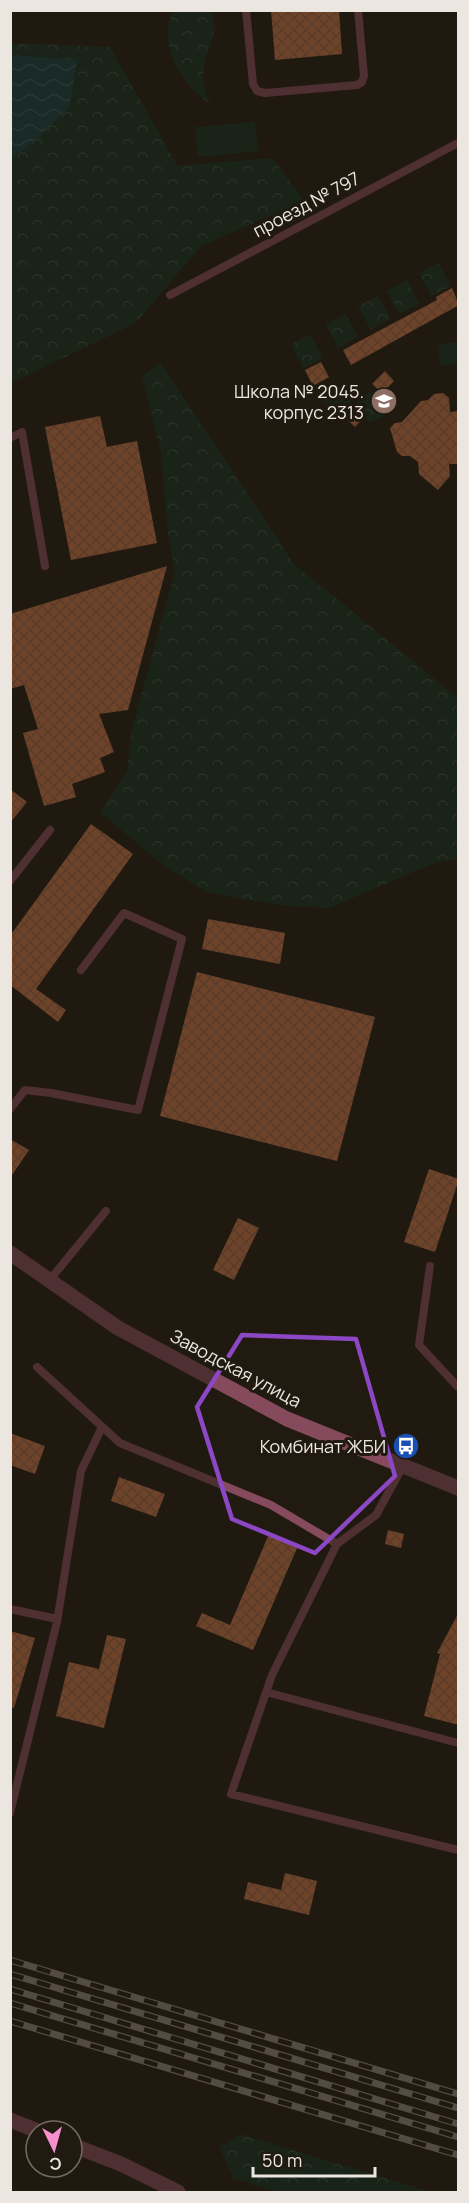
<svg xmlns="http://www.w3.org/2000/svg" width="469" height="2203" font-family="Manrope,sans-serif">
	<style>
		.forest { fill: url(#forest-crowns) }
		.garden { fill: #112f20 }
		.water { fill: url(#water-waves) }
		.building { fill: url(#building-cross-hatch) }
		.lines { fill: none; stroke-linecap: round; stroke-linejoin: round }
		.service { stroke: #854a5b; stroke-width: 8 }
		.minor { stroke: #854a5b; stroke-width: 15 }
		.tertiary { stroke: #854a5b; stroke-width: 15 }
		.rail-casing { stroke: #908a82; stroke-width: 7 }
		.rail { stroke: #211a10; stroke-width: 4.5; stroke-dasharray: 14; stroke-linecap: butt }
		.marked { fill: none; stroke: #8c48c4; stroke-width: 4.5; stroke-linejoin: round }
		.labels { text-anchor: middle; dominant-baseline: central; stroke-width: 6; stroke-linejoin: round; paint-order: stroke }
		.street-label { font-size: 18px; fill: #ebe7e0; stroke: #211a10 }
		.poi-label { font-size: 18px; fill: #ebe7e0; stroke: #211a10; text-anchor: end }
	</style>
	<defs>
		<pattern id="forest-crowns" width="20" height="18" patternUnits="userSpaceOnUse" patternTransform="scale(1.5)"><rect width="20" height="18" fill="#112f20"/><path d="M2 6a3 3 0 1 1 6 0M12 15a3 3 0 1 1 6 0" fill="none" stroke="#344d40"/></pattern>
		<pattern id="water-waves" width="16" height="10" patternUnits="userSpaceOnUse" patternTransform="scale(1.5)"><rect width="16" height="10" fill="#123e42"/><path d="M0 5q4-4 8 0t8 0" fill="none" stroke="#355a5d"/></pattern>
		<pattern id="building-cross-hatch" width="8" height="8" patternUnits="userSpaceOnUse" patternTransform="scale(1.5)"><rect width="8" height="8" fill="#c9764b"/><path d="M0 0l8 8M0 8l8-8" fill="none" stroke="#a26749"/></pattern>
	</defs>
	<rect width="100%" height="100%" fill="#211a10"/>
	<!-- forest -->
	<path class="forest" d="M173,11H211C225,46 188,59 211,105C181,82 157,48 173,11Z
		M11,43L110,47L178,166L272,158L305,201L201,246L136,323L11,383Z
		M439,263L451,286L431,296L419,273Z
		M407,280L419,304L399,314L387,291Z
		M378,296L391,319L371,330L358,306Z
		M346,314L358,337L338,348L326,324Z
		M310,334L323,358L303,368L291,344Z
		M160,362L294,564L458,698V859L437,862L329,908L279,905L206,892L159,862L100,812L127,771L132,729L175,571L168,534L161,452L142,377Z
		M338,384L351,402L336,416L318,395Z
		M377,389L389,413L369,423L357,399Z
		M240,2134L431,2192H277L233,2178L219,2147Z"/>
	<!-- garden -->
	<path class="garden" d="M255,122L258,151L198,157L195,127Z
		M458,342V364L440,366L438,344Z"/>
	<!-- water -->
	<path class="water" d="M11,55L77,60L69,108L24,150L11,157Z"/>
	<!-- building -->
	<path class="building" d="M271,10H339L342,54L275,60Z
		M452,288L459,305L351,365L343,350L437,300L436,297Z
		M321,362L329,377L313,386L305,370Z
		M385,371L394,381L382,393L372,384Z
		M443,393L449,398L450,412L459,411V464H449L450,476L438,490L419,474L418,462L410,456H402L397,452L390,428L395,423L402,422L421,401L428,400L434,394Z
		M355,407L365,416L355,427L345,418Z
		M100,416L107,447L137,441L157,543L71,560L45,427Z
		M167,566L128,710L99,714L114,752L100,758L105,772L72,784L76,797L44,806L23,733L38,729L24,685L10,689V614Z
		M10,789L27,802L10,823Z
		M91,824L133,854L36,989L66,1010L58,1022L10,985V936Z
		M208,919L285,933L280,964L202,949Z
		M197,972L375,1017L337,1161L160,1116Z
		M10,1139L29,1150L10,1178Z
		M429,1169L459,1179L435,1252L404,1242Z
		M238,1218L259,1228L234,1280L213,1270Z
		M10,1433L45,1446L35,1474L10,1465Z
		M119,1477L165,1494L156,1517L111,1501Z
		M388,1530L404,1534L401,1548L385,1544Z
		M269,1534L298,1546L253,1650L196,1626L202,1613L230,1625Z
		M459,1612V1725L424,1716L440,1654L437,1653Z
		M10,1631L35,1638L14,1708L10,1707Z
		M107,1635L126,1639L104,1728L56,1716L69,1662L99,1669Z
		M285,1873L317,1881L309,1915L244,1899L248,1882L281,1890Z"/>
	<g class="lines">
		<!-- service -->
		<path class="service" d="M246,10L253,84L257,91L265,93L357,85L362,82L364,76L358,10
			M170,295L458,143
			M10,438L22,432L45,566
			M10,881L50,830
			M10,1109L25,1090L51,1093L138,1110L182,939L124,913L81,970
			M430,1266L419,1345L458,1387
			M49,1281L106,1211
			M37,1367L120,1443L271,1505L337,1544
			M403,1466L376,1515L337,1544L272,1675L231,1794L458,1850
			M10,1609L57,1619
			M266,1692L458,1743
			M10,1813L57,1622L81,1471L102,1427"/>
		<!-- minor -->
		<path class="minor" d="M10,2120L38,2131
			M72,2145L121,2164L178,2192"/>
		<!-- tertiary -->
		<path class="tertiary" d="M10,1253L118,1328L287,1419L458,1488"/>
		<defs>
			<path id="rail" d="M10,1960L458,2094
				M10,1974L458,2108
				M10,1989L458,2124
				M10,2003L458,2137
				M10,2021L458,2155"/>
		</defs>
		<!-- rail casing -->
		<use href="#rail" class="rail-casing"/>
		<!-- rail -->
		<use href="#rail" class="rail"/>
	</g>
	<!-- marked area -->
	<path d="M0 0H469V2203H0ZM242,1335L356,1339L395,1476L315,1553L232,1519L197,1407Z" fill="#211a10" fill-opacity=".55" fill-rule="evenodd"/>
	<path class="marked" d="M242,1335L356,1339L395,1476L315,1553L232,1519L197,1407Z"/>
	<!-- icons -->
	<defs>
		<symbol id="school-disc" viewBox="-11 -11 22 22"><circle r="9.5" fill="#8d6e63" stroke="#211a10"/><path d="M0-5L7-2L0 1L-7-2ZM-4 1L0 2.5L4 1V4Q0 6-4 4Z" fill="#fff"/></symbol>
		<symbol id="bus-disc" viewBox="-11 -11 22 22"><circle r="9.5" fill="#1a4fb4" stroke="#211a10"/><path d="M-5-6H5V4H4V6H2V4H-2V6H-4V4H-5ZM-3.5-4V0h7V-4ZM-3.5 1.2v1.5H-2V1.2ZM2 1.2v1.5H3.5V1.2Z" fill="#fff"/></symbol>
	</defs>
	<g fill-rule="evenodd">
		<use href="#school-disc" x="369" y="386" width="30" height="30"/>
		<use href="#bus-disc" x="391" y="1431" width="30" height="30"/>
	</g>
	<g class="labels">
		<!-- street labels -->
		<g class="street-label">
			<text transform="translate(306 204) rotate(-28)">проезд № 797</text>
			<text transform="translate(236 1368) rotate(28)">Заводская улица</text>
		</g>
		<!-- poi labels -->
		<g class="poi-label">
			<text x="364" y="391">Школа № 2045.<tspan x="364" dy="21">корпус 2313</tspan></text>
			<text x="386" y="1446">Комбинат ЖБИ</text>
		</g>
	</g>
	<!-- border -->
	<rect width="469" height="2203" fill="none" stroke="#ebe7e0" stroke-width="24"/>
	<!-- north arrow -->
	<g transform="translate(54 2149) rotate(175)"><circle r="28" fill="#211a10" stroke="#726c63" stroke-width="1.5"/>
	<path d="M0-4.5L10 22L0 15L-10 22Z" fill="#f790ce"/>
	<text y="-9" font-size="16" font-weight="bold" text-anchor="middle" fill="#ebe7e0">С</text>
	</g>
	<!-- scale -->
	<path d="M253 2167v9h122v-9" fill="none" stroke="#ebe7e0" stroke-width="3"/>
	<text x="262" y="2167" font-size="18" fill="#ebe7e0" stroke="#211a10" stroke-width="4.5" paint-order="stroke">50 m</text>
</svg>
